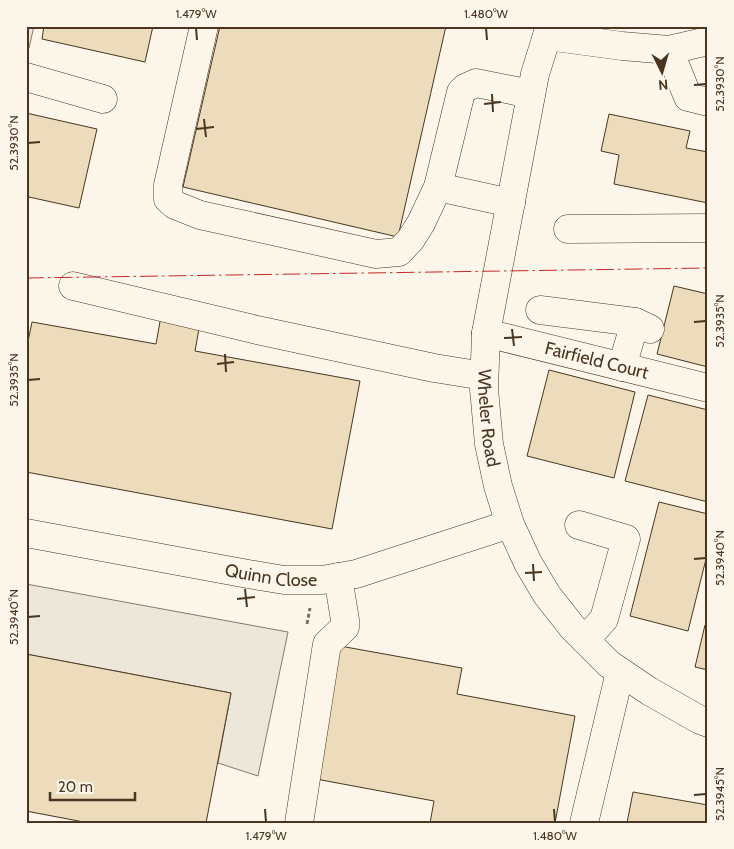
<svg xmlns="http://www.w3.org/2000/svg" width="734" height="849" font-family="Cabin,sans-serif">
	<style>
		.parking { fill: #ede7d9; stroke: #887966 }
		.building { fill: #ecdcbc; stroke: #4a3520 }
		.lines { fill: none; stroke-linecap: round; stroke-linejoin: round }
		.minor-casing { stroke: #4a3520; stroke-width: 29 }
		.path { stroke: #7f6f5c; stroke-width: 3; stroke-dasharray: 4 2.5; stroke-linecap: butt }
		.minor { stroke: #fbf6e9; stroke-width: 28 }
		.power { stroke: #c62828; stroke-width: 1; stroke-dasharray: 18 4 2.5 4; stroke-linecap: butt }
		.ticks { fill: none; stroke: #4a3520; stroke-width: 2 }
		.labels { text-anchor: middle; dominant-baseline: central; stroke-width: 4; stroke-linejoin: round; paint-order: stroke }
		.street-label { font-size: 18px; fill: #4a3520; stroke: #fbf6e9 }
		.neatline { fill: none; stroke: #4a3520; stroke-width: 2 }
		.ticks-label { font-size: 12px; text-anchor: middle; fill: #4a3520 }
	</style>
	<rect width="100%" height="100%" fill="#fbf6e9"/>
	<!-- parking -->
	<path class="parking" d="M26,26H34L29,48L26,47Z
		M26,584L288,632L258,776L218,763L231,693L26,654Z"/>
	<!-- building -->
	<path class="building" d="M44,26H153L145,62L42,39Z
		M220,26H446L398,237L183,187Z
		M26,113L97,129L79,208L29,197L26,207Z
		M609,114L690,131L686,148L708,152V203L614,184L619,155L601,151Z
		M674,286L708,294V367L657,354Z
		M161,316L200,323L195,351L360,381L332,529L26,472V351L32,322L156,344Z
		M549,370L635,392L614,478L527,456Z
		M648,395L708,410V502L625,481Z
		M659,502L708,514V551L688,631L630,616Z
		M705,625L708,626V670L695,667Z
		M340,646L462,668L457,694L575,716L555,823H430L434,801L316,779Z
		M26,654L231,693L206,823H89L26,811Z
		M633,792L708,805V823H627Z"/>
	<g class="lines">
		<defs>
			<g id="minor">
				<path d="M204,26L168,185V199L175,205L200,215L376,254L399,252L411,239L421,223L438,187L461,92L465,88L476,83L531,94"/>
				<path id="s1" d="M550,26L535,74L486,333L484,389L489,444L498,486L510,524L528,563L547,595L573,628L609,664L649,691L700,720L708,723"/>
				<path d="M547,36L622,46L669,50L708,41"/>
				<path d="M669,50L688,97L708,102"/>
				<path d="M26,77L103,99"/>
				<path d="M438,187L511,203"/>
				<path d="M568,229L708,228"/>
				<path d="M73,286L257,330L434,368L484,376"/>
				<path d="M540,310L635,322L650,329"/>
				<path id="s2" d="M486,333L708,388"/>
				<path d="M622,367L635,322"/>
				<path d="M579,525L626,539L604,619L585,640"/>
				<path id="s3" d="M26,533L248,574L284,580H322L356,574L510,524"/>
				<path d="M299,823L327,644L345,627V620L338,577"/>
				<path d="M584,823L620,672"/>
			</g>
		</defs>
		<!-- minor casing -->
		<use href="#minor" class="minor-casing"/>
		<!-- path -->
		<path class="path" d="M307,624L310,608"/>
		<!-- minor -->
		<use href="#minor" class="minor"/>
		<!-- power -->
		<path class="power" d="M26,278L708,268"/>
	</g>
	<!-- ticks -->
	<path class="ticks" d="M196,28L197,40M486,28L487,40M694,85L706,84M492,94L493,112M484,104L501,102M204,119L206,137M196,129L214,127M28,143L40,142M694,322L706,321M512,329L514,346M504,338L522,337M225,354L226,372M217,364L234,362M28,380L40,379M694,559L706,558M533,564L534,581M525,573L542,572M245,589L247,607M237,599L255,597M28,617L40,616M694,795L706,794M265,809L266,822M554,809L555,822"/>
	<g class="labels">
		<!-- street labels -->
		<g class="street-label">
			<text stroke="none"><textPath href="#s2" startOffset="114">Fairfield Court</textPath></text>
			<text stroke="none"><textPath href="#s1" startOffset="399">Wheler Road</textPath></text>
			<text stroke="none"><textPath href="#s3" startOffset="249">Quinn Close</textPath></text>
		</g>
	</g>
	<!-- border -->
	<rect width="734" height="849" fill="none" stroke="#fbf6e9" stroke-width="55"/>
	<!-- north arrow -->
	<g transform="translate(662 72) rotate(175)" stroke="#fbf6e9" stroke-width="4" paint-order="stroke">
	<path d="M0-4L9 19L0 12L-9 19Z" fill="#4a3520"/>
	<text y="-8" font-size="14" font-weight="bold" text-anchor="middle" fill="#4a3520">N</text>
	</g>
	<!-- scale -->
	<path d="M50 792v8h85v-8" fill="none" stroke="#4a3520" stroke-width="2.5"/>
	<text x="58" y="792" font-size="15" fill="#4a3520" stroke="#fbf6e9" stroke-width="4" paint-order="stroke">20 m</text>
	<rect x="28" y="28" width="678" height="794" class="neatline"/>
	<g class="ticks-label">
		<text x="196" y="18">1.479°W</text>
		<text x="486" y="18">1.480°W</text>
		<text transform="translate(720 84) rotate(-90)" y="4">52.3930°N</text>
		<text transform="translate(14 143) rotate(-90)" y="4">52.3930°N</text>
		<text transform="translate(720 321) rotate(-90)" y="4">52.3935°N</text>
		<text transform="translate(14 380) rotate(-90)" y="4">52.3935°N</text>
		<text transform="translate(720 558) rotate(-90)" y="4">52.3940°N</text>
		<text transform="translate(14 617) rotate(-90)" y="4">52.3940°N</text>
		<text transform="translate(720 794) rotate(-90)" y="4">52.3945°N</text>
		<text x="266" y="840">1.479°W</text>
		<text x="555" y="840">1.480°W</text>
	</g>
</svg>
